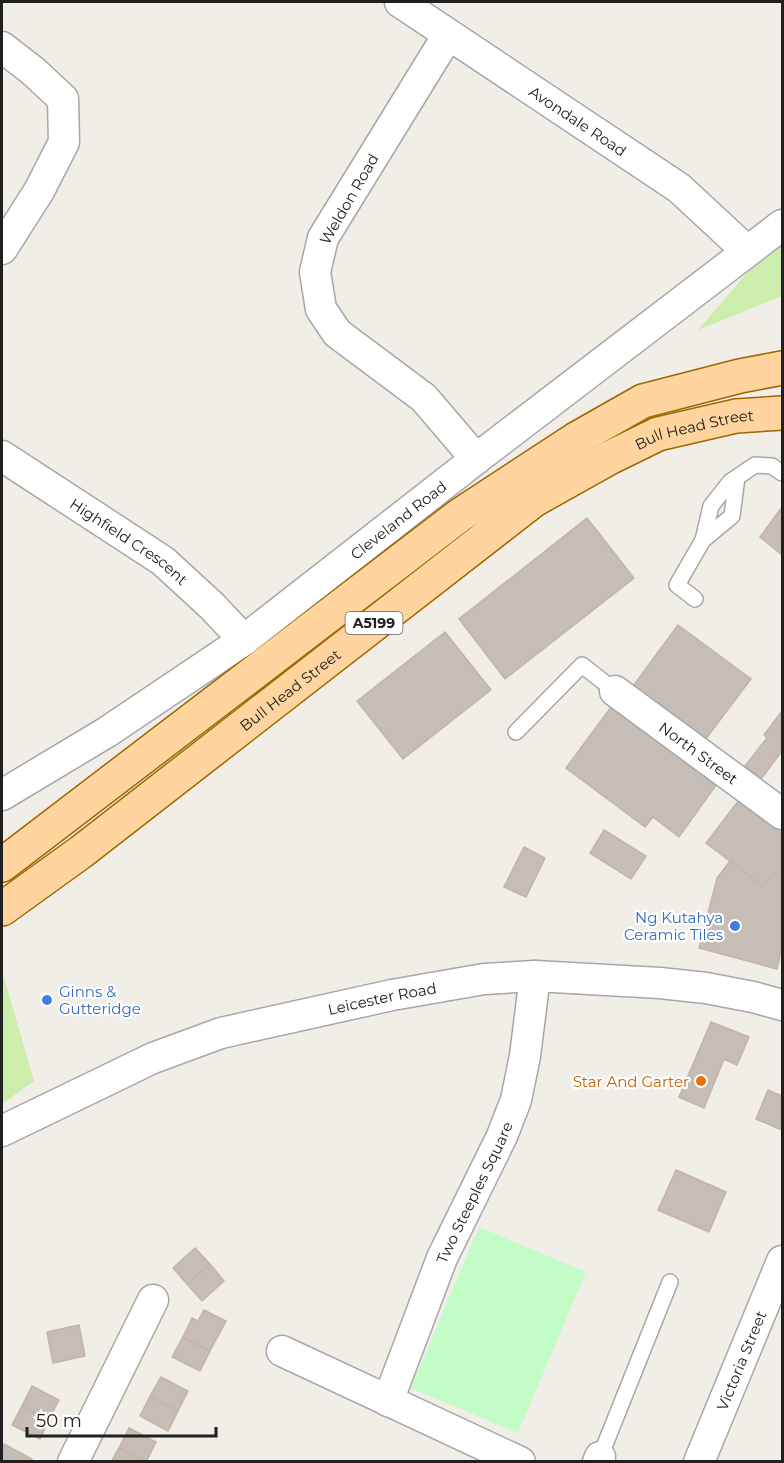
<svg xmlns="http://www.w3.org/2000/svg" width="784" height="1463" font-family="Montserrat,sans-serif">
	<style>
		.grass { fill: #ccedab }
		.park { fill: #c3fcc7 }
		.building { fill: #c6bdb6; stroke: #c4b4a8; stroke-width: 1.5 }
		.lines { fill: none; stroke-linecap: round; stroke-linejoin: round }
		.lane-casing { stroke: #a7a7a7; stroke-width: 18 }
		.street-casing { stroke: #a7a7a7; stroke-width: 33 }
		.primary-casing { stroke: #9d6700; stroke-width: 36 }
		.lane { stroke: #fff; stroke-width: 15 }
		.street { stroke: #fff; stroke-width: 30 }
		.primary { stroke: #ffd49e; stroke-width: 33 }
		.shop-dot { fill: #3f7fe0; stroke: #fff; stroke-width: 2 }
		.food-dot { fill: #e8710a; stroke: #fff; stroke-width: 2 }
		.labels { text-anchor: middle; dominant-baseline: central; stroke-width: 4.5; stroke-linejoin: round; paint-order: stroke }
		.shield { fill: #fff; stroke: #636363; stroke-width: 1.5 }
		.shield-label { font-size: 14px; font-weight: bold; fill: #202020 }
		.street-label { font-size: 15px; fill: #202020; stroke: #fff }
		.shop-label { font-size: 15px; fill: #366cbe; stroke: #fff; text-anchor: end }
		.food-label { font-size: 15px; fill: #c56008; stroke: #fff; text-anchor: end }
	</style>
	<rect width="100%" height="100%" fill="#f1eee7"/>
	<!-- grass -->
	<path class="grass" d="M782,245V296L698,330L753,266Z
		M2,971L34,1081L2,1104Z"/>
	<!-- park -->
	<path class="park" d="M479,1227L586,1272L518,1433L411,1388Z"/>
	<!-- building -->
	<path class="building" d="M782,507V555L760,537Z
		M587,518L634,578L505,679L459,619Z
		M678,625L751,679L705,740L633,686Z
		M445,632L491,690L403,759L357,701Z
		M614,703L719,781L679,837L653,817L645,827L566,768Z
		M782,711V751L761,779L745,766L767,738L764,735Z
		M742,796L782,827V878L774,872L763,886L706,843Z
		M604,830L646,856L631,879L590,853Z
		M524,847L545,858L526,897L504,887Z
		M730,861L763,886L774,872L782,878V947L777,969L699,948L717,878Z
		M711,1022L749,1037L737,1065L724,1059L704,1108L679,1097Z
		M768,1090L782,1096V1130L756,1119Z
		M676,1170L726,1192L709,1232L658,1210Z
		M195,1248L210,1264L187,1284L173,1268Z
		M210,1264L224,1281L202,1301L187,1284Z
		M204,1310L226,1321L210,1351L183,1337L192,1318L198,1321Z
		M79,1325L85,1356L53,1363L47,1332Z
		M183,1337L210,1351L200,1371L172,1357Z
		M161,1377L188,1391L178,1411L150,1396Z
		M32,1386L59,1400L49,1419L22,1406Z
		M150,1396L178,1411L168,1431L140,1416Z
		M22,1406L49,1419L40,1439L12,1425Z
		M129,1428L156,1442L146,1462L119,1448Z
		M4,1444L32,1459L31,1462H2V1450Z
		M119,1448L145,1462H111Z"/>
	<g class="lines">
		<defs>
			<path id="lane" d="M703,540L732,516L737,477
				M695,599L677,585L703,540L711,506L730,482L755,465L772,466L782,473
				M516,732L582,665L615,691
				M600,1457L670,1282"/>
			<g id="street">
				<path id="s1" d="M400,2L679,188L747,251"/>
				<path d="M448,35L323,238L315,272L321,309L337,333L424,398L476,459"/>
				<path d="M2,47L33,71L63,99L64,142L39,191L2,249"/>
				<path id="s2" d="M2,456L163,561L212,606L244,640"/>
				<path id="s3" d="M615,691L782,814"/>
				<path id="s4" d="M2,795L107,732L244,640L476,459L782,225"/>
				<path id="s5" d="M2,1131L153,1058L221,1033L392,995L484,979L535,976L660,983L706,988L753,997L782,1005"/>
				<path d="M282,1351L520,1462"/>
				<path id="s6" d="M388,1401L442,1258L502,1136L516,1100L525,1056L535,976"/>
				<path d="M73,1462L153,1300"/>
				<path d="M598,1462L600,1457"/>
				<path id="s7" d="M699,1462L782,1261"/>
			</g>
			<g id="primary">
				<path d="M2,865L460,515L576,439L643,401L740,376L782,368"/>
				<path id="s8" d="M2,909L81,852L534,500L609,458L658,434L736,416L782,413"/>
			</g>
		</defs>
		<!-- lane casing -->
		<use href="#lane" class="lane-casing"/>
		<!-- street casing -->
		<use href="#street" class="street-casing"/>
		<!-- primary casing -->
		<use href="#primary" class="primary-casing"/>
		<!-- lane -->
		<use href="#lane" class="lane"/>
		<!-- street -->
		<use href="#street" class="street"/>
		<!-- primary -->
		<use href="#primary" class="primary"/>
	</g>
	<!-- markers -->
	<g class="shop-dot">
		<circle cx="735" cy="926" r="6"/>
		<circle cx="47" cy="1000" r="6"/>
	</g>
	<circle class="food-dot" cx="701" cy="1081" r="6"/>
	<g class="labels">
		<!-- shield labels -->
		<rect class="shield" x="345.5" y="612" width="57" height="22" rx="4.5"/>
		<g class="shield-label">
			<text x="374" y="623">A5199</text>
		</g>
		<!-- street labels -->
		<g class="street-label">
			<text stroke="none"><textPath href="#s1" startOffset="214">Avondale Road</textPath></text>
			<text transform="translate(349 199) rotate(-60)">Weldon Road</text>
			<text stroke="none"><textPath href="#s8" startOffset="848">Bull Head Street</textPath></text>
			<text stroke="none"><textPath href="#s4" startOffset="483">Cleveland Road</textPath></text>
			<text stroke="none"><textPath href="#s2" startOffset="153">Highfield Crescent</textPath></text>
			<text stroke="none"><textPath href="#s8" startOffset="362">Bull Head Street</textPath></text>
			<text stroke="none"><textPath href="#s3" startOffset="104">North Street</textPath></text>
			<text stroke="none"><textPath href="#s5" startOffset="405">Leicester Road</textPath></text>
			<text stroke="none"><textPath href="#s6" startOffset="226">Two Steeples Square</textPath></text>
			<text stroke="none"><textPath href="#s7" startOffset="110">Victoria Street</textPath></text>
		</g>
		<!-- shop labels -->
		<g class="shop-label">
			<text x="723" y="917">Ng Kutahya<tspan x="723" dy="17">Ceramic Tiles</tspan></text>
			<text x="59" y="991" text-anchor="start">Ginns &amp;<tspan x="59" dy="17">Gutteridge</tspan></text>
		</g>
		<!-- food labels -->
		<g class="food-label">
			<text x="689" y="1081">Star And Garter</text>
		</g>
	</g>
	<!-- border -->
	<rect width="784" height="1463" fill="none" stroke="#202020" stroke-width="6"/>
	<!-- scale -->
	<path d="M27 1427v9h189v-9" fill="none" stroke="#202020" stroke-width="3"/>
	<text x="36" y="1427" font-size="18" fill="#202020" stroke="#ffffff" stroke-width="4.5" paint-order="stroke">50 m</text>
</svg>
